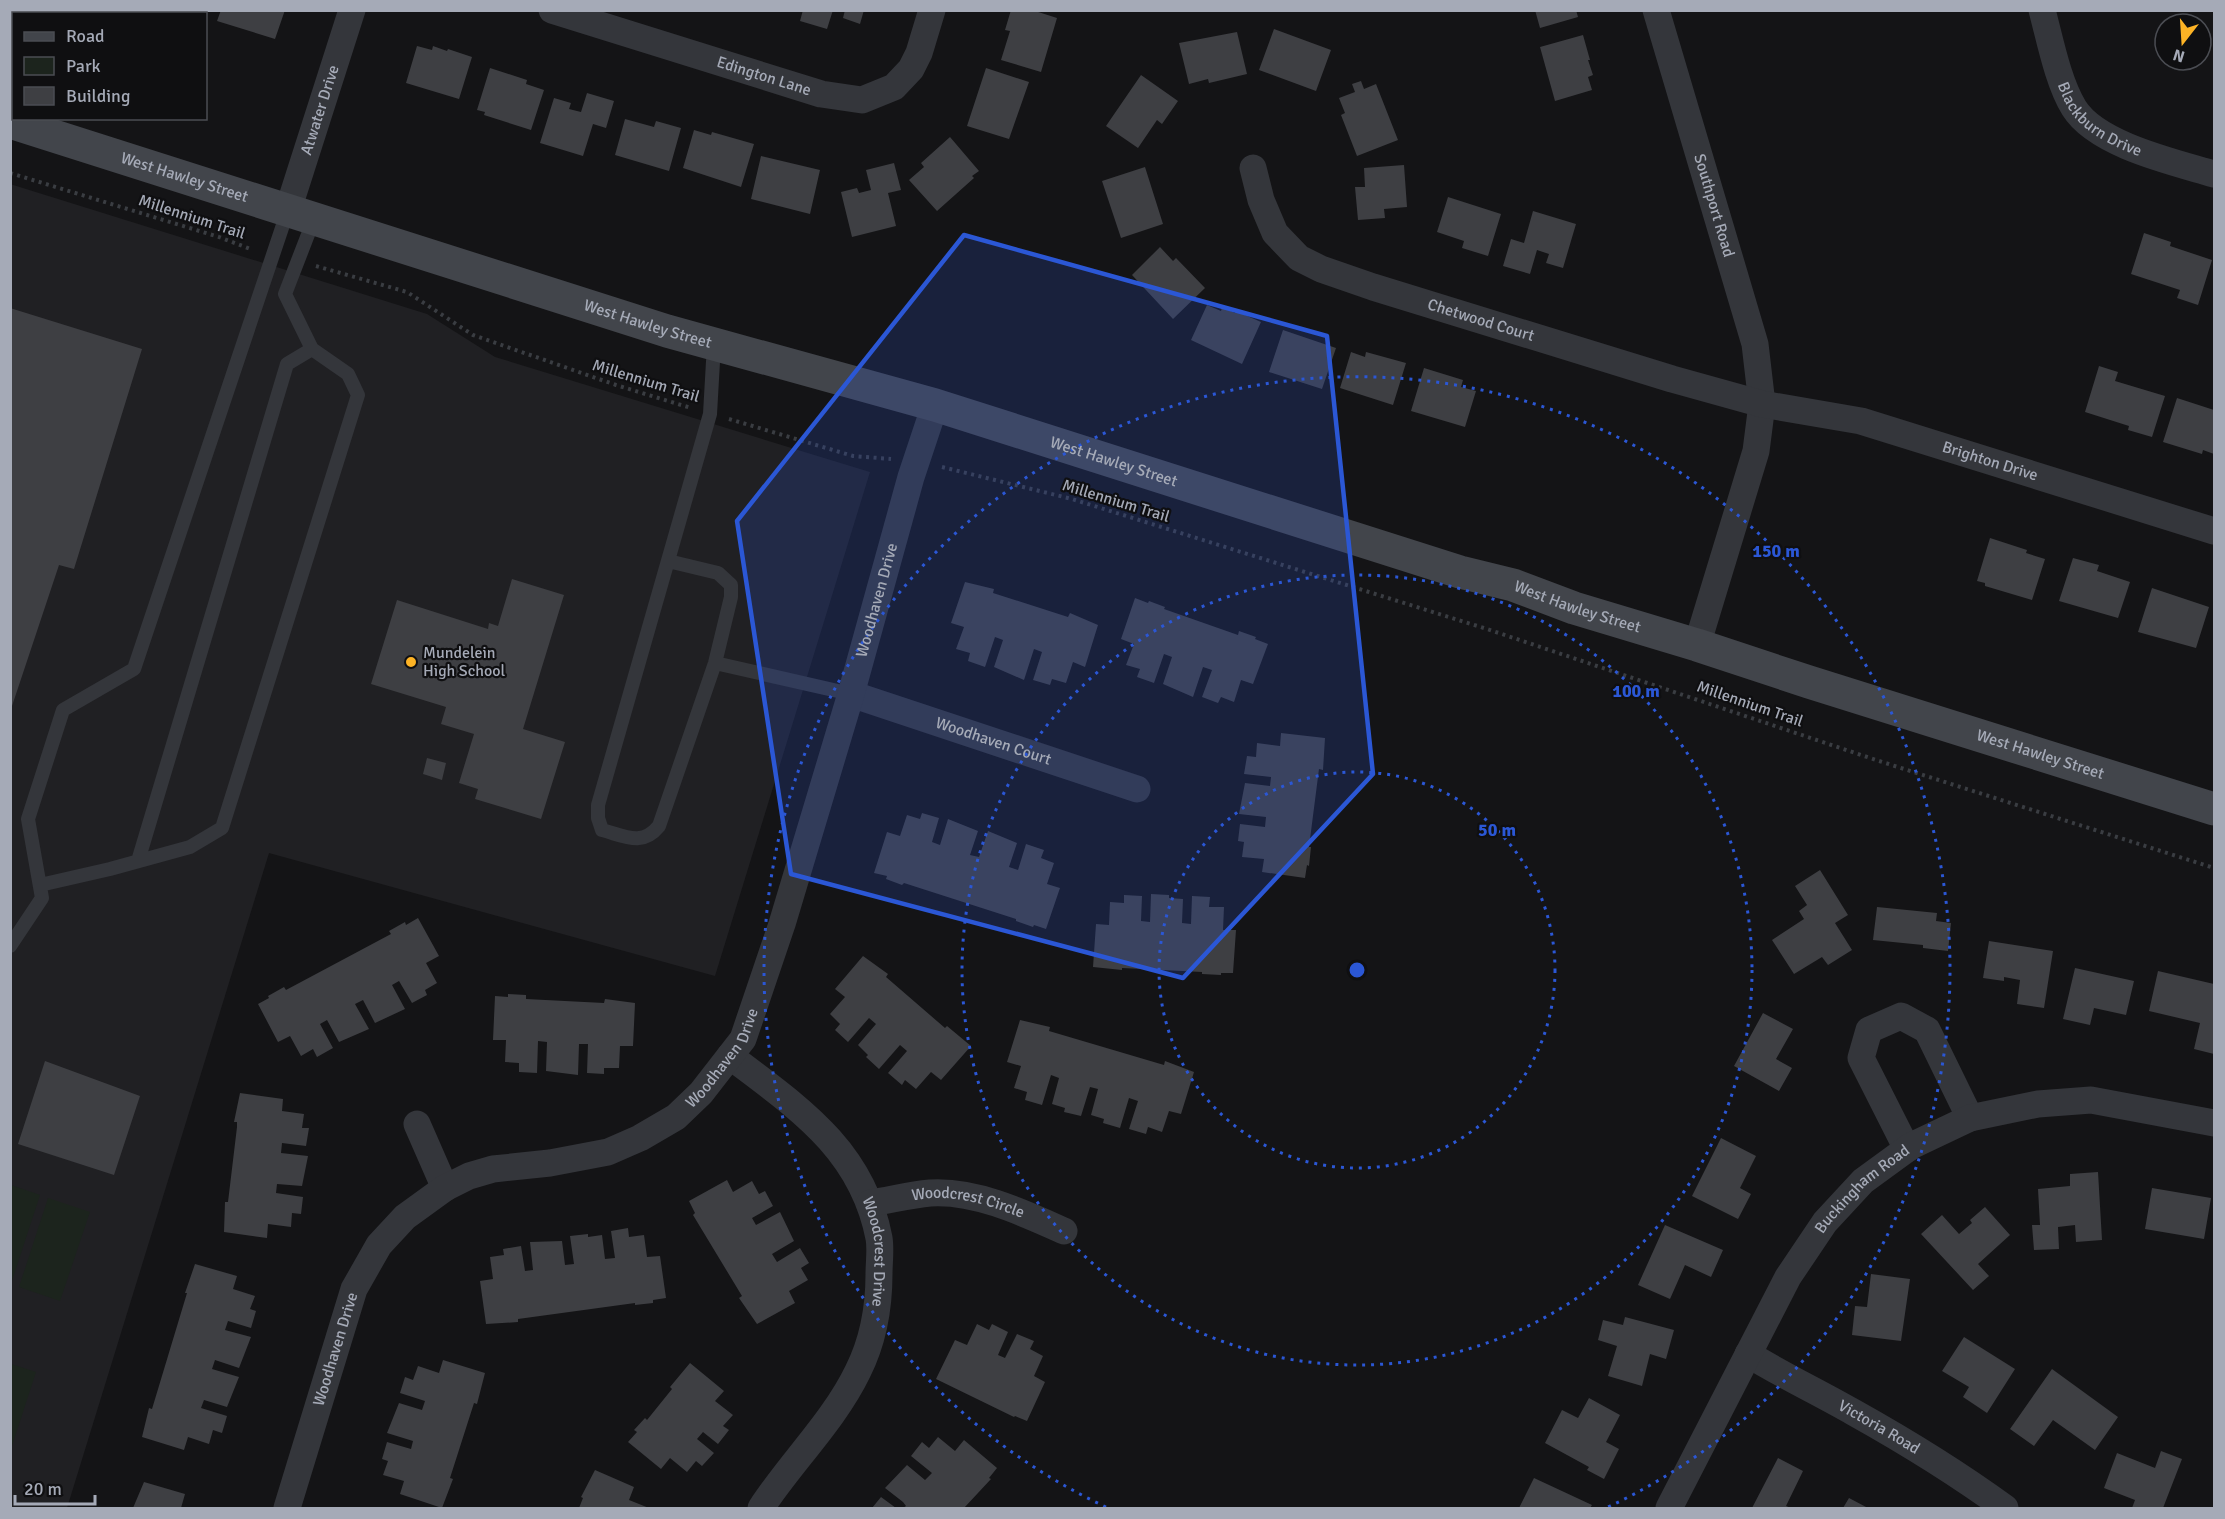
<svg xmlns="http://www.w3.org/2000/svg" width="2225" height="1519" font-family="Signika,sans-serif">
	<style>
		.built { fill: #202023 }
		.green { fill: #1c241d }
		.building { fill: #3e3f43 }
		.lines { fill: none; stroke-linecap: round; stroke-linejoin: round }
		.path { stroke: #3a3d42; stroke-width: 4; stroke-dasharray: 3 4.5; stroke-linecap: butt }
		.lane { stroke: #34363b; stroke-width: 14 }
		.street { stroke: #34363b; stroke-width: 27 }
		.secondary { stroke: #42454b; stroke-width: 33 }
		.marked { fill: #2b57d5; fill-opacity: 0.2; stroke: #2b57d5; stroke-width: 4.5; stroke-linejoin: round }
		.ring { fill: none; stroke: #2b57d5; stroke-width: 3; stroke-dasharray: 3 6 }
		.poi-dot { fill: #fdb325; stroke: #0f0f11; stroke-width: 2 }
		.labels { text-anchor: middle; dominant-baseline: central; stroke-width: 4.5; stroke-linejoin: round; paint-order: stroke }
		.street-label { font-size: 16px; fill: #a5aab7; stroke: #0f0f11 }
		.poi-label { font-size: 16px; fill: #a5aab7; stroke: #0f0f11; text-anchor: start }
		.centre { fill: #2b57d5; stroke: #0f0f11; stroke-width: 3 }
		.ring-label { font-size: 18px; text-anchor: middle; font-weight: bold; fill: #2b57d5; stroke: #0f0f11; stroke-width: 4.5; stroke-linejoin: round; paint-order: stroke }
	</style>
	<rect width="100%" height="100%" fill="#141416"/>
	<!-- built -->
	<path class="built" d="M10,184L427,314L495,357L870,472L715,976L269,853L67,1508H10Z"/>
	<!-- green -->
	<path class="green" d="M11,1185L40,1195L11,1284H10Z
		M48,1198L90,1212L60,1301L19,1287Z
		M11,1364L36,1372L11,1449L10,1364Z"/>
	<!-- building -->
	<path class="building" d="M173,10H206L205,14H181Z
		M221,10H285L275,39L217,21Z
		M803,10H833L827,29L800,21Z
		M845,10H864L860,24L843,18Z
		M1011,10H1032L1057,18L1041,72L1001,60L1010,31L1005,30Z
		M1535,10H1576L1578,17L1540,28Z
		M1274,29L1331,50L1316,91L1259,70Z
		M1237,32L1247,74L1209,83L1208,79L1189,84L1179,43Z
		M1583,35L1590,60H1588L1593,75L1588,77L1592,90L1555,101L1540,47Z
		M417,46L432,50L433,46L447,51L448,49L472,57L459,99L406,83Z
		M490,68L527,80L526,84L544,90L531,130L484,115L485,112L477,110Z
		M986,68L1029,82L1009,139L967,126Z
		M1141,75L1178,101L1162,124L1157,120L1138,148L1106,126Z
		M1361,81L1364,89L1376,84L1398,140L1357,156L1341,115L1345,113L1339,98L1355,92L1352,84Z
		M587,93L614,101L606,128L593,124L583,156L540,143L554,98L571,103L569,109L581,112Z
		M625,119L654,127L656,121L681,128L669,171L615,155Z
		M694,130L711,135L712,132L754,144L741,187L683,168Z
		M950,137L979,171L972,176L974,178L937,211L909,180L924,167L921,163Z
		M761,156L820,170L810,214L751,199Z
		M894,163L901,190L888,193L896,226L852,237L841,192L857,188L859,193L871,190L866,170Z
		M1404,165L1407,207L1384,209L1385,218L1358,220L1355,187H1365L1364,168Z
		M1145,167L1163,224L1121,238L1102,181Z
		M1448,197L1501,214L1488,256L1462,248L1464,241L1437,232Z
		M1533,211L1576,224L1563,268L1546,263L1549,254L1537,250L1530,274L1503,266L1511,239L1524,243Z
		M2144,233L2171,242L2170,246L2212,260L2198,305L2177,298L2180,290L2131,274Z
		M1160,247L1173,261L1176,258L1205,288L1173,319L1132,275Z
		M1207,305L1221,311L1222,307L1235,313L1236,311L1261,322L1242,364L1191,340Z
		M10,308L142,349L74,569L59,565L11,709Z
		M1283,330L1336,348L1322,389L1269,372Z
		M1351,352L1365,357L1366,352L1406,363L1393,405L1340,388Z
		M2099,366L2118,372L2115,381L2165,396L2152,437L2128,430L2129,426L2085,412Z
		M1424,368L1463,380L1461,387L1476,391L1465,427L1411,411Z
		M2177,398L2214,410V454L2203,450L2202,454L2163,442Z
		M1990,538L2027,550L2026,553L2045,559L2032,600L1985,586V583L1977,581Z
		M2073,558L2099,565L2097,571L2130,582L2118,618L2059,601Z
		M512,579L564,595L523,729L565,742L541,819L475,799L478,789L459,783L474,734L441,724L446,707L371,684L397,600L488,629L489,623L498,626Z
		M965,582L994,589L993,593L1068,617L1070,613L1098,625L1085,667L1073,662L1066,683L1052,679L1050,685L1033,680L1042,652L1034,649L1024,680L994,667L1003,640L995,637L985,667L968,661L970,653L956,649L964,627L951,623Z
		M2152,588L2209,607L2196,648L2138,632Z
		M1135,598L1148,603L1149,601L1165,607L1164,609L1238,635L1239,631L1256,637L1255,639L1268,644L1253,684L1241,680L1234,702L1221,697L1218,703L1202,697L1212,670L1203,667L1193,697L1163,684L1172,657L1164,654L1154,683L1137,677L1140,669L1126,665L1134,644L1121,639Z
		M1281,733L1325,738L1323,770L1319,769L1309,847H1311L1309,866L1307,865L1305,878L1262,872L1264,859L1242,857L1244,842L1238,841L1240,824L1265,827L1266,817L1239,814L1245,783L1270,786L1271,777L1244,774L1247,756L1256,757L1257,743L1280,746Z
		M427,758L446,763L442,780L423,774Z
		M922,813L939,818L932,842L940,845L948,819L978,831L970,855L979,857L988,831L1017,843L1009,867L1018,870L1026,844L1044,850L1041,858L1054,863L1047,884L1060,888L1046,929L1034,925L1033,927L1016,921V919L904,883L902,885L886,879L887,876L874,873L887,832L900,836L907,815L920,819Z
		M1820,870L1848,915L1835,923L1852,950L1828,965L1822,957L1794,974L1772,940L1804,919L1799,911L1807,905L1795,886Z
		M1151,894L1169,895V898L1183,899L1182,923L1191,924L1192,896L1210,897L1209,907H1224L1223,930H1236L1233,973H1221V975L1202,974V972L1122,968V970L1093,967L1096,924L1109,925L1110,902L1124,903V895L1142,896L1141,921L1150,922Z
		M1877,907L1937,913L1936,921L1951,923L1948,951L1923,948V945L1873,940Z
		M418,918L439,956L426,963L437,983L425,990L427,995L412,1003L399,981L392,985L405,1009L375,1023L363,1000L355,1004L369,1029L339,1042L327,1020L320,1024L333,1048L317,1057L313,1049L301,1056L290,1036L278,1042L258,1004L269,998L268,996L284,987L286,990L391,934L389,931L405,922L406,925Z
		M1989,941L2053,951L2044,1008L2017,1004L2020,980L2004,977V981L1983,978Z
		M863,956L888,974L886,977L945,1028L947,1026L971,1046L941,1080L931,1072L916,1089L905,1080L902,1085L888,1073L907,1051L900,1045L879,1069L866,1057L868,1055L858,1045L876,1024L869,1018L848,1042L835,1030L840,1024L830,1014L845,997L835,989Z
		M2075,968L2134,981L2126,1015L2094,1008L2090,1025L2063,1019Z
		M2158,971L2214,984V1054L2194,1049L2200,1023L2149,1011Z
		M508,994L526,995V999L604,1003L605,999L635,1003L633,1046H620L619,1068H604V1074L587,1073L588,1044H579L578,1075L546,1071L547,1042L538,1041L537,1073L519,1072V1063L505,1062L506,1040H493L495,996L508,997Z
		M1763,1013L1793,1029L1776,1059L1792,1068L1779,1091L1734,1066Z
		M1020,1020L1050,1027L1049,1031L1164,1065L1165,1061L1194,1072L1181,1114L1169,1111L1162,1132L1148,1127L1146,1134L1129,1129L1138,1101L1129,1098L1120,1128L1103,1123L1104,1119L1091,1115L1098,1089L1090,1087L1081,1116L1064,1112L1065,1108L1052,1104L1059,1078L1051,1075L1042,1105L1025,1100L1027,1092L1014,1088L1021,1066L1007,1062Z
		M45,1061L140,1096L114,1175L18,1144Z
		M240,1093L283,1099L282,1111L304,1114L302,1128H309L306,1146L282,1143L281,1153L308,1156L302,1186L277,1184L276,1193L303,1197L301,1214L292,1213L291,1227L268,1224L267,1238L224,1232L225,1202H228L237,1127V1122H234Z
		M1721,1138L1756,1156L1740,1188L1751,1194L1738,1219L1692,1196Z
		M2098,1172L2102,1240L2076,1242L2075,1225L2058,1227L2059,1249L2034,1250L2032,1225H2040L2038,1189L2070,1186V1174Z
		M727,1180L733,1192L752,1181L759,1194L765,1191L773,1206L752,1218L756,1225L780,1212L794,1241L772,1254L777,1262L800,1248L809,1263L801,1268L808,1280L789,1291L795,1303L757,1324L739,1298L742,1296L693,1215L695,1213L689,1201Z
		M2152,1188L2211,1198L2204,1239L2145,1229Z
		M1985,1207L2010,1235L1978,1264L1989,1276L1973,1290L1921,1234L1942,1215L1959,1234L1972,1223L1970,1220Z
		M1665,1225L1723,1250L1711,1277L1685,1265L1670,1299L1638,1285Z
		M628,1228L629,1237L644,1235L647,1257L660,1256L666,1298L653,1300V1303L635,1305V1303L518,1319V1322L486,1324L480,1281L493,1279L490,1257L504,1255L503,1249L521,1246L525,1271L533,1270L530,1242L562,1241L565,1265L574,1264L570,1236L588,1234V1237L602,1235L605,1259L615,1258L611,1231Z
		M195,1264L237,1276L233,1289L255,1296L250,1309L256,1311L251,1328L228,1321L225,1330L251,1337L239,1368L215,1360L212,1369L239,1377L227,1407L204,1400L201,1408L227,1416L222,1433L213,1430L209,1444L188,1437L184,1450L142,1437L149,1408L152,1409L187,1293H185Z
		M1871,1274L1910,1279L1901,1341L1852,1335L1855,1306L1867,1307Z
		M1625,1317L1674,1330L1666,1359L1650,1354L1642,1386L1608,1376L1617,1346L1598,1340L1603,1320L1623,1325Z
		M977,1324L989,1330L992,1324L1008,1332L998,1355L1005,1358L1017,1334L1034,1341L1030,1349L1043,1356L1034,1376L1045,1382L1027,1421L1015,1416L1014,1417L936,1379L955,1340L967,1345Z
		M1964,1337L2015,1369L1987,1413L1963,1397L1969,1387L1942,1371Z
		M443,1360L485,1373L477,1404L474,1403L450,1478L453,1479L442,1508L400,1494L404,1481L383,1475L388,1461L382,1459L387,1442L411,1449L413,1441L387,1433L399,1403L422,1410L425,1401L400,1393L405,1377L413,1380L418,1366L439,1373Z
		M690,1363L724,1391L715,1401L733,1415L723,1426L729,1430L718,1444L703,1432L697,1439L714,1453L702,1466L696,1461L687,1472L670,1458L661,1469L628,1442L637,1432L634,1430L645,1418L647,1420L672,1389L670,1387Z
		M2052,1369L2118,1417L2095,1450L2053,1420L2034,1446L2010,1429Z
		M1589,1398L1620,1415L1606,1442L1619,1449L1604,1479L1587,1470L1589,1467L1545,1443L1562,1410L1578,1418Z
		M938,1437L955,1451L964,1440L997,1468L989,1478L991,1479L964,1508H903L906,1506L903,1502L885,1488L907,1465L925,1480L932,1473L911,1456L922,1442L929,1448Z
		M2161,1451L2182,1459L2163,1508H2132L2135,1500L2104,1488L2117,1453L2155,1468Z
		M1778,1458L1803,1471L1786,1506L1791,1508H1752Z
		M595,1470L634,1487L629,1500L649,1508H579L583,1498L581,1497Z
		M1534,1478L1592,1505L1590,1508H1519Z
		M144,1482L185,1494L181,1508H133Z
		M881,1497L896,1508H872Z
		M1849,1498L1868,1508H1843Z"/>
	<g class="lines">
		<!-- path -->
		<path class="path" d="M10,173L219,237L253,250
			M316,266L407,292L473,335L616,385L691,408
			M729,419L853,456L891,459
			M942,467L1072,499L1487,629L1876,760L2214,868"/>
		<!-- lane -->
		<path class="lane" d="M312,349L285,294L314,219
			M668,561L718,573L731,585V597L715,663L659,826C642,847 625,836 602,830L598,818V805L710,414L714,344
			M715,663L851,694
			M40,885L110,869L190,847L222,828L358,395L348,374L312,349L287,364L138,861
			M10,946L42,898L28,819L63,710L134,669L288,210"/>
		<!-- street -->
		<g class="street">
			<path id="s1" d="M552,10L821,94L862,100L894,87L911,69L919,53L932,10"/>
			<path id="s2" d="M1656,10L1755,344L1762,404L1756,451L1697,645"/>
			<path id="s3" d="M2042,10C2050,40 2058,82 2074,108C2097,145 2174,162 2214,174"/>
			<path id="s4" d="M1253,168L1261,200L1275,233L1299,258L1321,269L1373,287L1672,379L1762,404L1861,421L2214,531"/>
			<path id="s5" d="M288,210L352,10"/>
			<path id="s6" d="M851,694L1137,789"/>
			<path id="s7" d="M730,1056C797,1107 862,1149 879,1238C881,1249 879,1262 879,1274C879,1308 873,1341 858,1371C834,1421 791,1462 761,1508"/>
			<path d="M417,1124L445,1188"/>
			<path d="M1907,1149L1861,1058L1869,1030L1901,1016L1927,1030L1970,1118"/>
			<path id="s8" d="M870,1203C890,1200 910,1195 930,1193C975,1190 1024,1213 1064,1231"/>
			<path id="s9" d="M1748,1354C1782,1375 1818,1392 1853,1412C1905,1441 1957,1473 2005,1508"/>
			<path id="s10" d="M287,1508L354,1289L379,1245L405,1217L445,1188L469,1176L493,1169L550,1163L608,1152L640,1138L676,1117L701,1093L743,1039L782,924L851,694L911,477L935,405"/>
			<path id="s11" d="M1669,1508L1788,1277L1825,1222L1863,1181L1911,1146L1970,1118L2038,1104L2091,1100L2214,1123"/>
		</g>
		<!-- secondary -->
		<path class="secondary" id="s12" d="M10,122L667,331L935,405L1460,572L1513,585L1574,608L1697,645L1809,682L2214,809"/>
	</g>
	<!-- marked area -->
	<path class="marked" d="M964,235L1327,336L1373,774L1183,978L791,874L737,521Z"/>
	<!-- distance rings -->
	<g class="ring">
		<circle cx="1357" cy="970" r="198"/>
		<circle cx="1357" cy="970" r="395"/>
		<path d="M1106 1507A593 593 0 1 1 1608 1507"/>
	</g>
	<!-- markers -->
	<circle class="poi-dot" cx="411" cy="662" r="6"/>
	<g class="labels">
		<!-- street labels -->
		<g class="street-label">
			<text stroke="none"><textPath href="#s1" startOffset="222">Edington Lane</textPath></text>
			<text stroke="none"><textPath href="#s5" startOffset="105">Atwater Drive</textPath></text>
			<text stroke="none"><textPath href="#s3" startOffset="130">Blackburn Drive</textPath></text>
			<text stroke="none"><textPath href="#s12" startOffset="183">West Hawley Street</textPath></text>
			<text stroke="none"><textPath href="#s2" startOffset="204">Southport Road</textPath></text>
			<text transform="translate(192 217) rotate(18)">Millennium Trail</text>
			<text stroke="none"><textPath href="#s4" startOffset="296">Chetwood Court</textPath></text>
			<text stroke="none"><textPath href="#s12" startOffset="669">West Hawley Street</textPath></text>
			<text transform="translate(646 381) rotate(17)">Millennium Trail</text>
			<text stroke="none"><textPath href="#s4" startOffset="825">Brighton Drive</textPath></text>
			<text stroke="none"><textPath href="#s12" startOffset="1155">West Hawley Street</textPath></text>
			<text transform="translate(1116 501) rotate(17)">Millennium Trail</text>
			<text stroke="none"><textPath href="#s10" startOffset="1174">Woodhaven Drive</textPath></text>
			<text stroke="none"><textPath href="#s12" startOffset="1641">West Hawley Street</textPath></text>
			<text transform="translate(1750 704) rotate(19)">Millennium Trail</text>
			<text stroke="none"><textPath href="#s6" startOffset="150">Woodhaven Court</textPath></text>
			<text stroke="none"><textPath href="#s12" startOffset="2127">West Hawley Street</textPath></text>
			<text stroke="none"><textPath href="#s10" startOffset="688">Woodhaven Drive</textPath></text>
			<text stroke="none"><textPath href="#s11" startOffset="376">Buckingham Road</textPath></text>
			<text stroke="none"><textPath href="#s8" startOffset="100">Woodcrest Circle</textPath></text>
			<text stroke="none"><textPath href="#s7" startOffset="255">Woodcrest Drive</textPath></text>
			<text stroke="none"><textPath href="#s10" startOffset="166">Woodhaven Drive</textPath></text>
			<text stroke="none"><textPath href="#s9" startOffset="150">Victoria Road</textPath></text>
		</g>
		<!-- poi labels -->
		<g class="poi-label">
			<text x="423" y="653">Mundelein<tspan x="423" dy="18">High School</tspan></text>
		</g>
	</g>
	<circle cx="1357" cy="970" r="9" class="centre"/>
	<g class="ring-label">
		<text x="1776" y="557">150 m</text>
		<text x="1636" y="697">100 m</text>
		<text x="1497" y="836">50 m</text>
	</g>
	<!-- border -->
	<rect width="2225" height="1519" fill="none" stroke="#a5aab7" stroke-width="24"/>
	<!-- legend -->
	<rect x="12" y="12" width="195" height="108" fill="#0f0f11" stroke="#4b4d53" stroke-width="1.5"/>
	<rect x="24" y="32" width="30" height="9" fill="#42454b" stroke="#4b4d53" stroke-width="1.5"/>
	<text x="66" y="42" font-size="18" fill="#a5aab7">Road</text>
	<rect x="24" y="57" width="30" height="18" fill="#1c241d" stroke="#4b4d53" stroke-width="1.5"/>
	<text x="66" y="72" font-size="18" fill="#a5aab7">Park</text>
	<rect x="24" y="87" width="30" height="18" fill="#3e3f43" stroke="#4b4d53" stroke-width="1.5"/>
	<text x="66" y="102" font-size="18" fill="#a5aab7">Building</text>
	<!-- north arrow -->
	<g transform="translate(2183 42) rotate(197)"><circle r="28" fill="#0f0f11" stroke="#4b4d53" stroke-width="1.5"/>
	<path d="M0-4.5L10 22L0 15L-10 22Z" fill="#fdb325"/>
	<text y="-9" font-size="16" font-weight="bold" text-anchor="middle" fill="#a5aab7">N</text>
	</g>
	<!-- scale -->
	<path d="M15 1495v9h80v-9" fill="none" stroke="#a5aab7" stroke-width="3"/>
	<text x="24" y="1495" font-size="18" fill="#a5aab7" stroke="#0f0f11" stroke-width="4.5" paint-order="stroke">20 m</text>
</svg>
